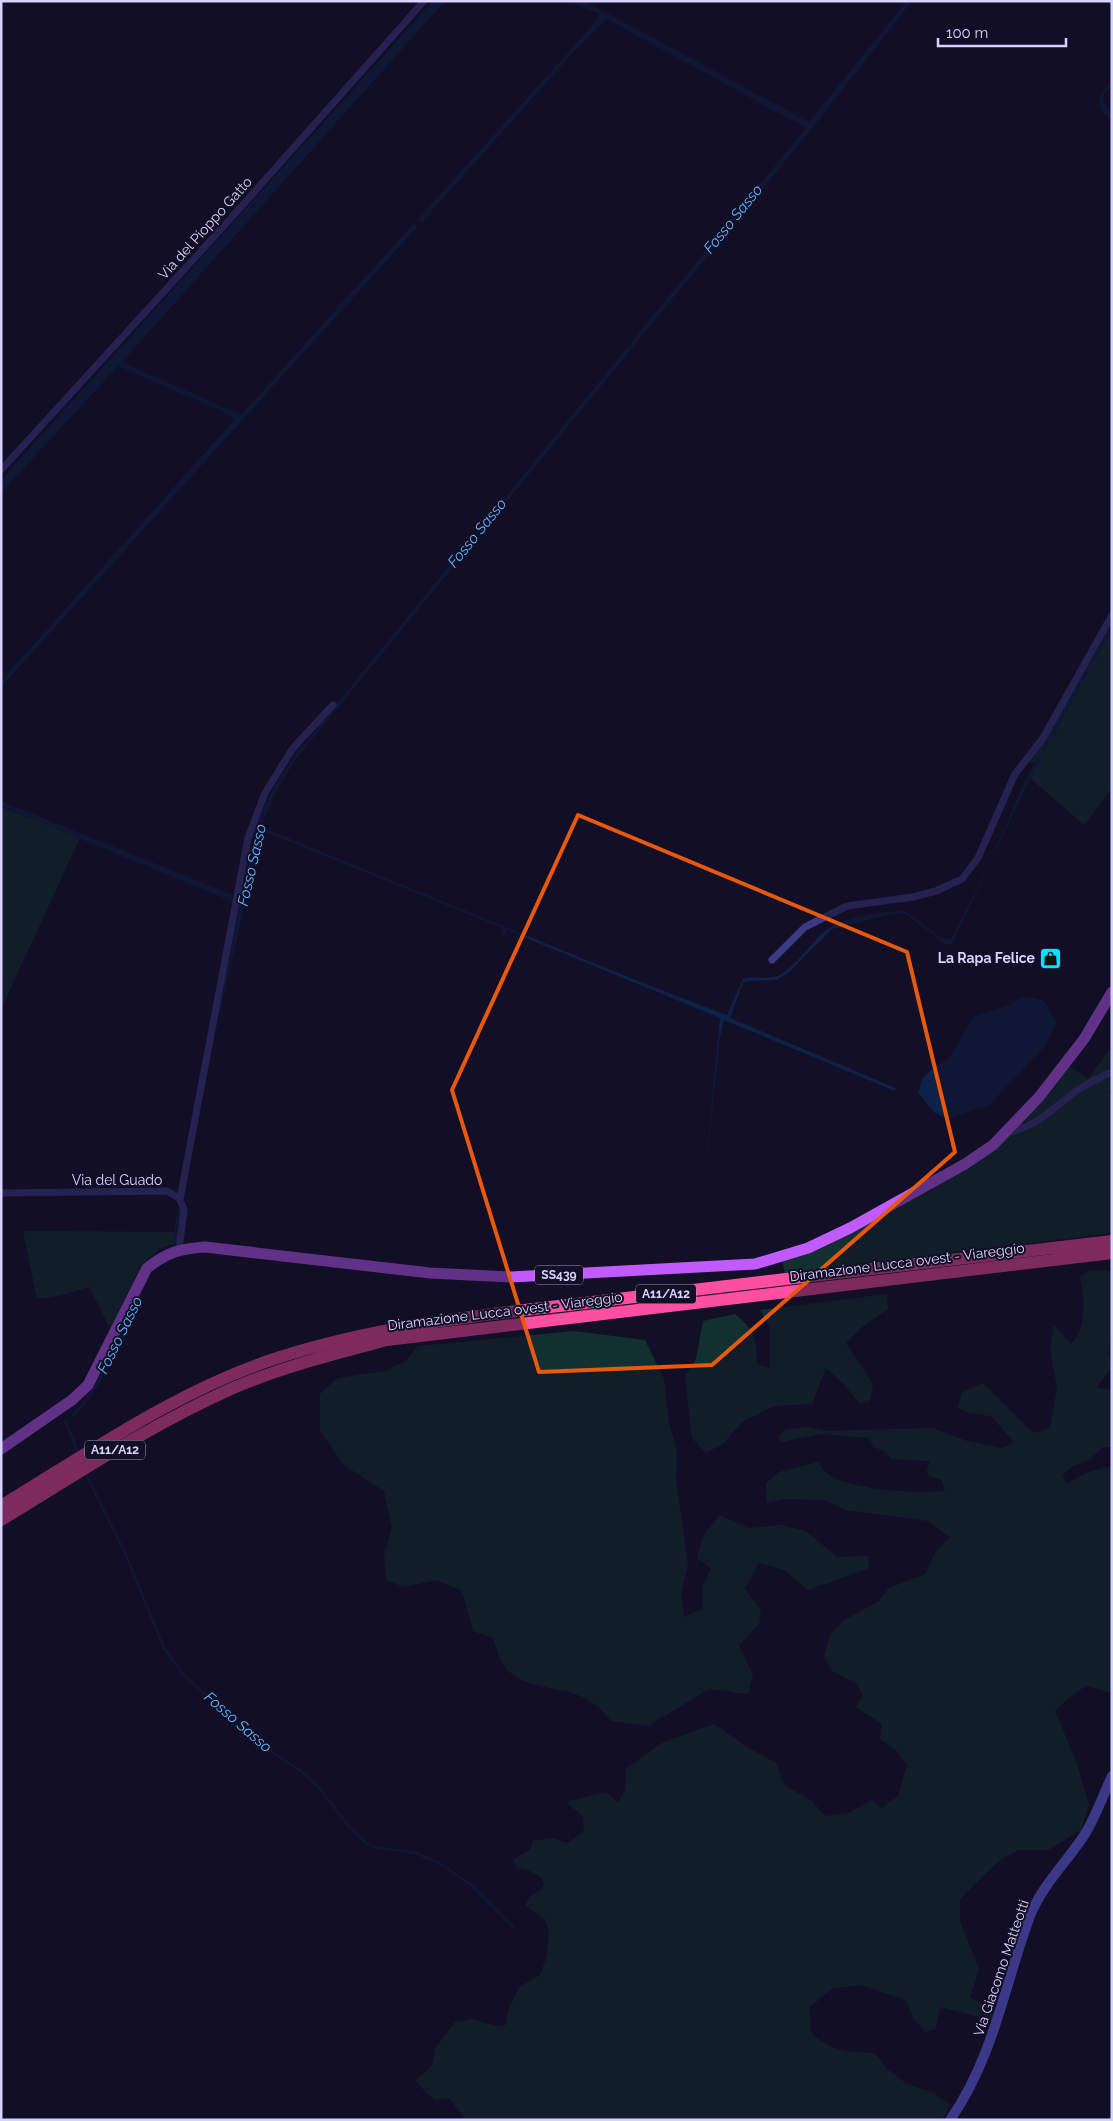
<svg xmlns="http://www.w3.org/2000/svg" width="1113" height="2121" font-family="Raleway,sans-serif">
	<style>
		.green { fill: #12302f }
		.water { fill: #0c2248 }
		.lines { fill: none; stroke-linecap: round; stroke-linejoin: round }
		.stream { stroke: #0c2248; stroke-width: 2.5 }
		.street { stroke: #3d3a85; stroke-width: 7 }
		.secondary { stroke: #6f6bff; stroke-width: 10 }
		.primary { stroke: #c25bff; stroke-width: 11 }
		.highway { stroke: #ff4fa3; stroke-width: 12 }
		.marked { fill: none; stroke: #e8590c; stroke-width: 4; stroke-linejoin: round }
		.labels { text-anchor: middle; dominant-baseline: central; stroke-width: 4; stroke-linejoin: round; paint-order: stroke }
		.shield { fill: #130f26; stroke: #9e99be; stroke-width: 1 }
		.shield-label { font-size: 12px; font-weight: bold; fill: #d9d4ff }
		.street-label { font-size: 14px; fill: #d9d4ff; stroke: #130f26 }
		.poi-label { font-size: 14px; font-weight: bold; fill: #d9d4ff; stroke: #130f26; text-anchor: end }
		.water-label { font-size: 15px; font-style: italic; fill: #62b6ff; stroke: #130f26 }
	</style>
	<rect width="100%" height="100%" fill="#130f26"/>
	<!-- green -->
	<path class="green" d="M1112,614V788L1084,825L1031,779L1037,763H1024L1042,738Z
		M1,807L80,838L1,1009Z
		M1112,1046V1069L1108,1070L1112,1074V1088L1108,1092L1112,1094V1233L785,1273L781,1256L808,1248L993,1145L1065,1063L1088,1079Z
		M23,1231L177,1232V1242L159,1249L142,1264L111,1327L108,1324L89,1287L62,1295L37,1299Z
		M1091,1270L1112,1271V1324L1108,1354L1112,1367L1096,1388L1112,1390V1447H1103L1089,1460L1072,1467L1062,1475L1067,1483L1088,1472L1112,1466V1694L1087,1685L1067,1699L1055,1711L1076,1761L1089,1805L1081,1830L1048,1850H1019L1000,1860L960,1899V1921L979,1969L970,1998L993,2009L992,2020L940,2007L936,2029L925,2032L914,2019L906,2000L861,1985L833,1988L810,2007L811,2032C831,2052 848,2052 875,2053L887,2069L907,2084L934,2093L951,2105L942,2120H466L449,2098L436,2100L426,2093L416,2080L432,2066L435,2049L455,2022L472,2019L495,2026L506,2025L508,2011L519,1987L540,1975L547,1956L549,1932L545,1919L525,1905L531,1896L544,1886L542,1878L528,1870L517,1868L513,1859L530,1850L533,1841L551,1838L568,1843L584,1830L583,1816L566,1802L606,1792L618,1803L625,1790L626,1768L664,1742L714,1724L747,1747L776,1763L784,1785L812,1801L825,1816L849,1813L871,1800L882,1808L898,1796L907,1765L896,1750L880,1739L882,1724L856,1707L863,1696L857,1684L832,1671L824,1656L830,1635L843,1621L879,1601L889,1588L925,1574L935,1553L950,1537L928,1521L846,1510L824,1500L784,1499L766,1503V1483L779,1472L818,1462C821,1467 826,1473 831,1476C854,1490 918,1494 945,1491L942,1480L929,1476L927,1470L930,1461L891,1459L886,1452L874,1447L869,1438L821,1434L781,1442L778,1437L785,1430L806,1427L826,1431L932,1428L967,1441L1003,1448L1014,1442L991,1416L968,1413L958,1408L962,1392L983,1383L1033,1433L1050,1428L1057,1388L1050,1349L1054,1325L1071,1344C1088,1329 1084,1296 1080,1276Z
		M887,1294L888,1309L862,1327L846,1343L873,1384L870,1402L859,1403L844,1384L826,1368L812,1404L774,1406L742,1422L724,1443L706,1453L692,1438L685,1376L696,1359L703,1321L735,1314C755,1330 757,1339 757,1364L770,1368V1327L760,1310Z
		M574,1331L645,1340L664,1379L669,1423L677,1451L676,1480L688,1564L681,1594L684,1617L703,1608L702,1587L711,1568L697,1558L703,1536L720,1515L748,1528L783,1525L806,1531L837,1557L868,1556L869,1568L808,1590L784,1570L759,1563L745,1589L761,1610L759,1624L739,1645L753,1675L748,1694C734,1694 721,1688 707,1690L648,1726L611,1721C579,1676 532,1699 505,1667C499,1660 496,1647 493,1638L473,1631L462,1591L437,1580L404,1587L386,1580L384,1555L392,1528L384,1491L344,1465L320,1431V1394L338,1378L385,1371L406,1361L418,1346Z"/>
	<!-- water -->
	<path class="water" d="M433,1H445L122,362L241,415L414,223L418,226L1,687V681L235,419L224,412L118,366L1,493V480Z
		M569,1H582L609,14L809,122L907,1H912L813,127L295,760L276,791L261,827L633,979L727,1015L743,979C755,974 769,982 781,974C796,965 807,949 819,936C838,917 877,912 903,911L908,913L941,938L951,940L989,864L1025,781L1112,622V631L1028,782L952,944H945L907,915L900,913L887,915L832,929L787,974L776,980L748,981L743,983L730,1018L896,1088L895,1091L724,1020L719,1041L704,1191L720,1018L507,930L504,936L501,935L502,928L261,830L214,1040L240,898L253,837L260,816L274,787L297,753L331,711L806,128L607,19L571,55L422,222L418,219L599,18L598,13Z
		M1112,80V86L1104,94L1103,101L1112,115V121C1093,106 1098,96 1112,80Z
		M1,801L233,895L231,901L1,806Z
		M1022,997C1049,998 1044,1002 1057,1023L1045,1046L988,1106L977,1108L949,1119L935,1113L918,1093L922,1079L928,1072L949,1058L974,1017L1007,1006Z"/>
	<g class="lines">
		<!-- stream -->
		<path class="stream" d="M231,959L247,889
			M173,1249L179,1209
			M73,1415C100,1389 116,1348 130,1314
			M66,1422L78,1453
			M85,1472L125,1553L164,1648L181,1672L261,1745L298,1769L318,1786L350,1828L366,1843L374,1847L416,1853L441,1864L471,1885L513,1927"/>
		<!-- street -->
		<path class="street" d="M1,470L232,217L424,1
			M772,960L805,927L847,906L913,897L936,891L962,879L978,858L1015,774L1043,738L1112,615
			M1005,1133C1036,1128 1052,1109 1076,1091C1085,1085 1097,1079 1107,1074L1112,1073
			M1,1193L167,1191L180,1199L184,1210L179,1249
			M180,1199L248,838L265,793L293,748L333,705"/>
		<!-- secondary -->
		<path class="secondary" d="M950,2120C994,2057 1004,1986 1030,1916C1042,1885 1067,1862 1085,1834C1096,1816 1103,1795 1112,1776"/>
		<!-- primary -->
		<path class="primary" d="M1,1449L72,1400L88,1385L147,1268C168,1252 179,1249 205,1247L430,1273L511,1277L755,1264L808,1248L850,1228L965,1164L993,1145L1039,1097L1084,1039L1112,992"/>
		<!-- highway -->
		<path class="highway" d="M1,1506C90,1452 178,1390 277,1358C390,1321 509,1313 626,1298C788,1279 950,1259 1112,1241
			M1,1520C77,1474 150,1425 231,1389C281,1367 334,1354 387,1340L1112,1253"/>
	</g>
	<!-- marked area -->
	<path d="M0 0H1113V2121H0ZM578,815L907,952L955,1152L712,1365L539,1372L452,1090Z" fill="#130f26" fill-opacity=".55" fill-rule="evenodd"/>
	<path class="marked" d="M578,815L907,952L955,1152L712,1365L539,1372L452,1090Z"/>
	<!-- icons -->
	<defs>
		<symbol id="shop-square" viewBox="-11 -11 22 22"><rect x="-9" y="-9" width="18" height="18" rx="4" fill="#00e5ff" stroke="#130f26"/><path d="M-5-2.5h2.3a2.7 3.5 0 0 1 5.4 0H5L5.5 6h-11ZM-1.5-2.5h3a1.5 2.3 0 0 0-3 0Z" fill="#111"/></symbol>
	</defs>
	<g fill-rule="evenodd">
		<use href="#shop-square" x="1038" y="946" width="25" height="25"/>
	</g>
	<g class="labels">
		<!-- shield labels -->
		<g class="shield">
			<rect x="535" y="1265.5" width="48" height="19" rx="4"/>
			<rect x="636" y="1284.5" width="60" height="19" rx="4"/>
			<rect x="85" y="1440.5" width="60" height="19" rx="4"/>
		</g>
		<g class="shield-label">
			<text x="559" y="1275">SS439</text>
			<text x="666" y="1294">A11/A12</text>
			<text x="115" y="1450">A11/A12</text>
		</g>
		<!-- street labels -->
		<g class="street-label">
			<text transform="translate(205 228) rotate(-48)">Via del Pioppo Gatto</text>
			<text x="117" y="1180">Via del Guado</text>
			<text transform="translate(907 1262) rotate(-7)">Diramazione Lucca ovest - Viareggio</text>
			<text transform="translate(505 1311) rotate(-7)">Diramazione Lucca ovest - Viareggio</text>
			<text transform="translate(1001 1968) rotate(-71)">Via Giacomo Matteotti</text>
		</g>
		<!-- poi labels -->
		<g class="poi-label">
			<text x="1035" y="958">La Rapa Felice</text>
		</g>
		<!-- water labels -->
		<g class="water-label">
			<text transform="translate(733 219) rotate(-51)">Fosso Sasso</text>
			<text transform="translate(477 533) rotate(-51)">Fosso Sasso</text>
			<text transform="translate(252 865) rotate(-77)">Fosso Sasso</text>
			<text transform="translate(120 1335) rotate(-64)">Fosso Sasso</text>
			<text transform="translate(238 1722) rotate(41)">Fosso Sasso</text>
		</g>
	</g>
	<!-- border -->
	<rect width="1113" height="2121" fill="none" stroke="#d9d4ff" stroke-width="5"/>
	<!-- scale -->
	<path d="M938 38v8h128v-8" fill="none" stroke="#d9d4ff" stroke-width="2.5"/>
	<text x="946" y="38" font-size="15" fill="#d9d4ff" stroke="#130f26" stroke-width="4" paint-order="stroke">100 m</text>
</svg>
